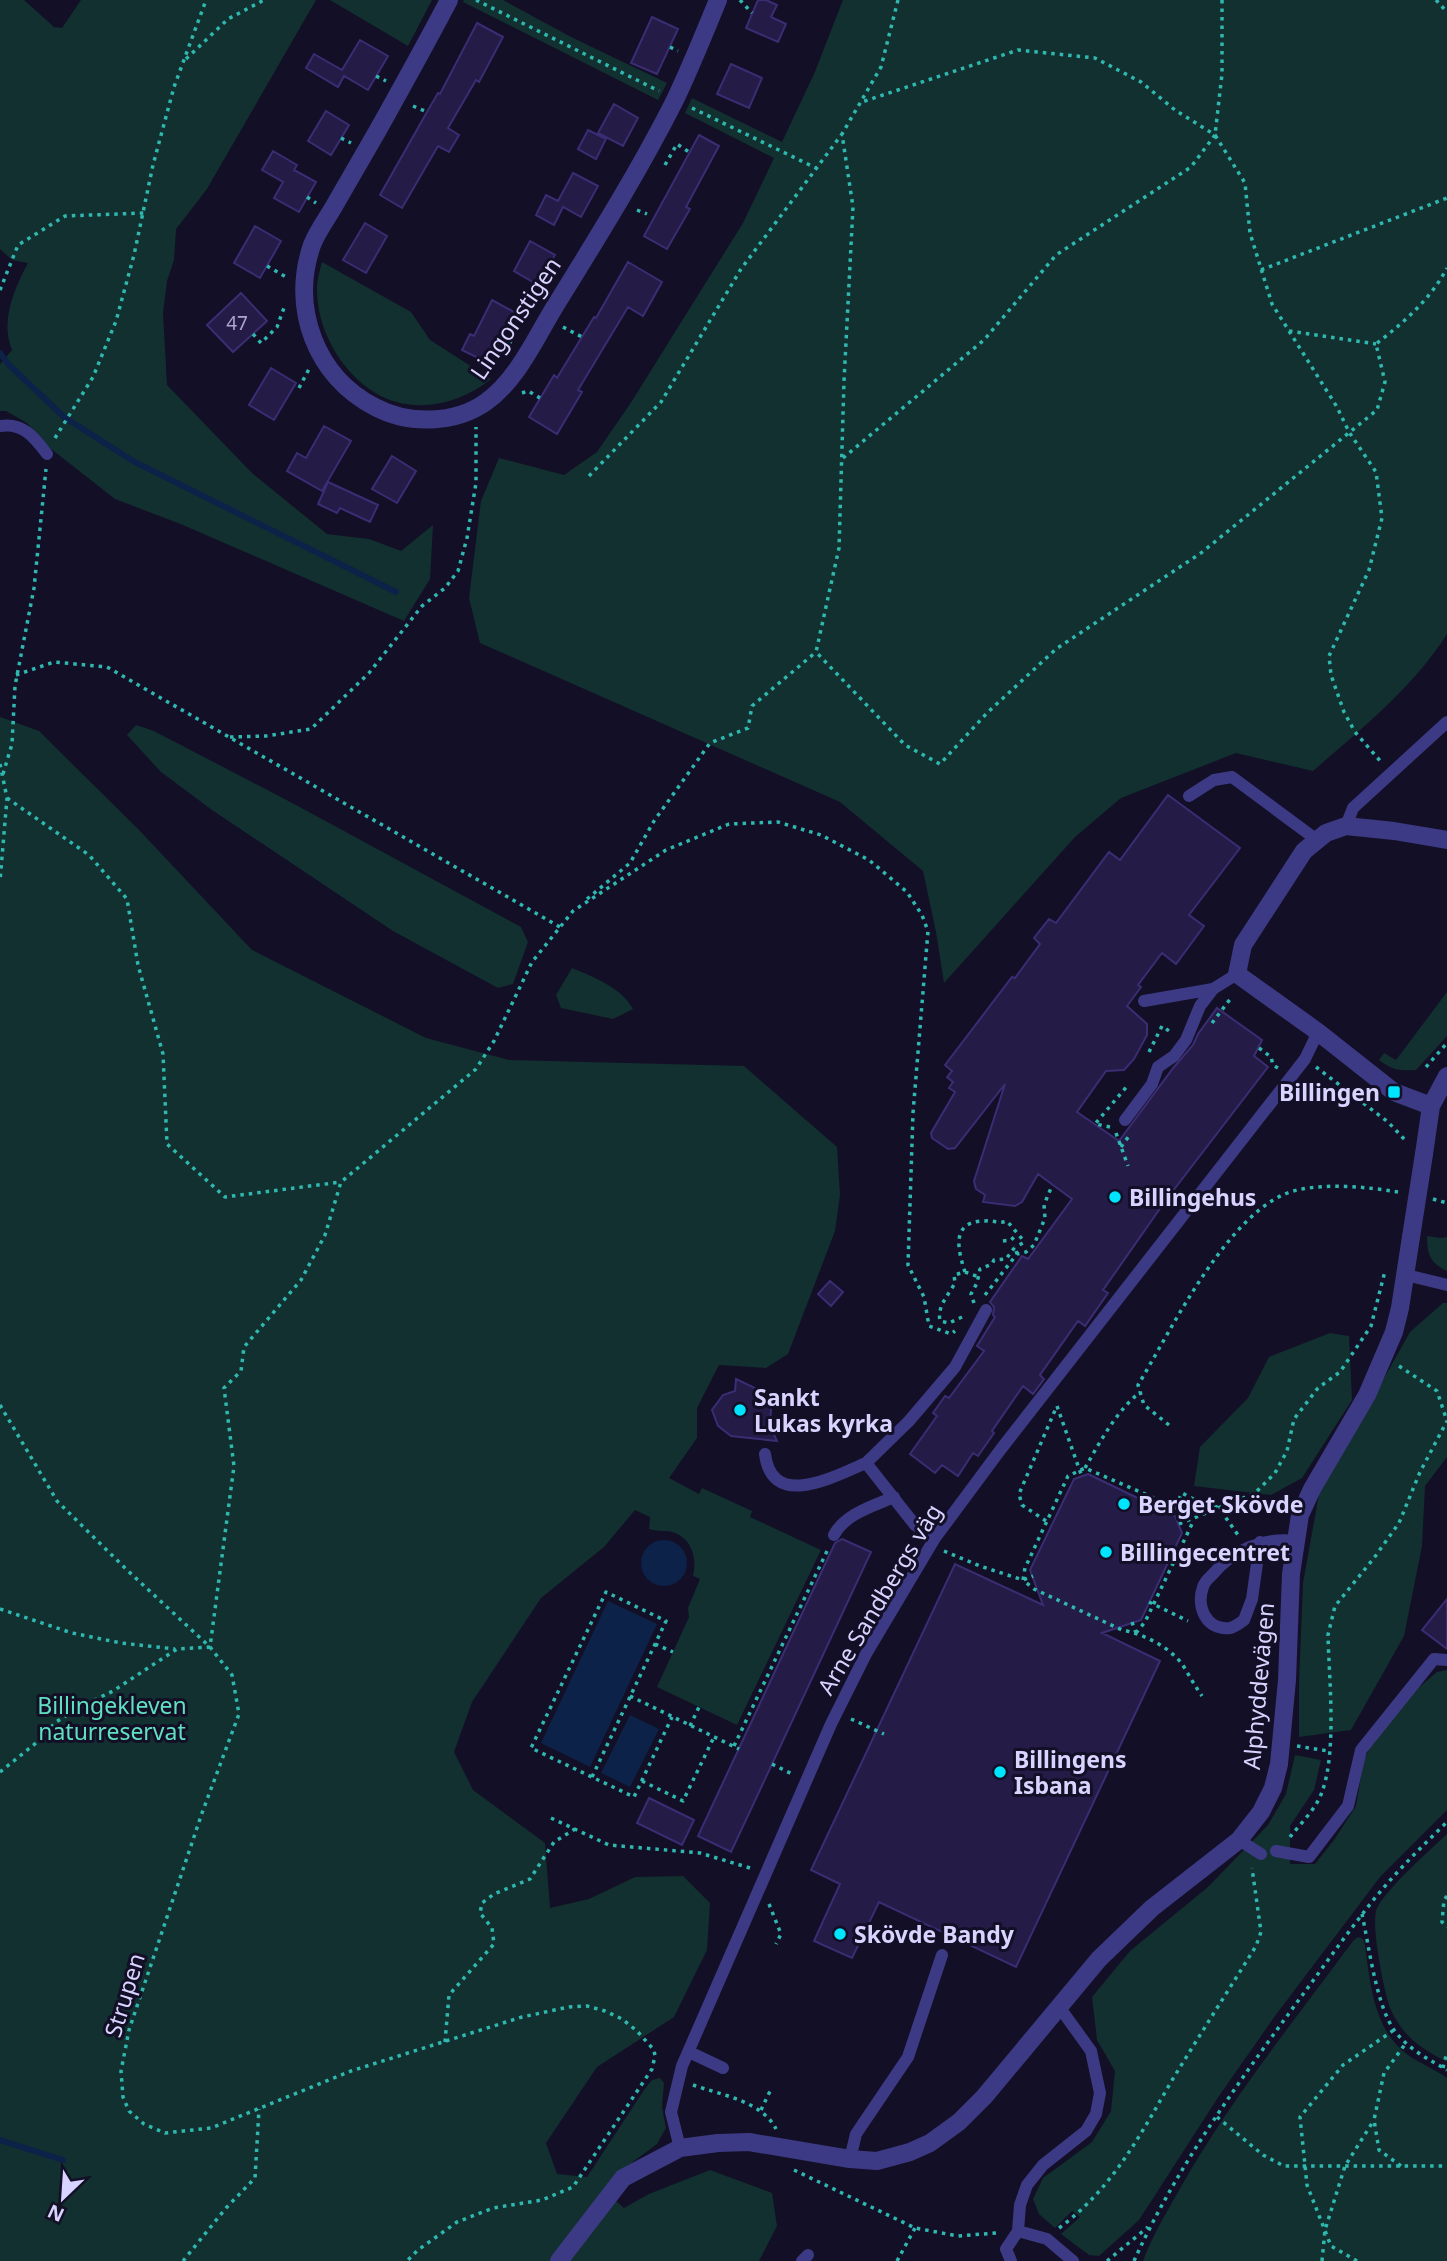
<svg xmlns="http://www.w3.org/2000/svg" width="1447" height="2261" font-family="'Noto Sans',sans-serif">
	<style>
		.green { fill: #12302f }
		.water { fill: #0c2248 }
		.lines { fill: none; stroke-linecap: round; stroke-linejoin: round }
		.stream { stroke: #0c2248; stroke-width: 6 }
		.building { fill: #241b47; stroke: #3b2d73; stroke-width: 2 }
		.path { stroke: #2fb8b0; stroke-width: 3.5; stroke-dasharray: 3.5 5; stroke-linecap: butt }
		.lane { stroke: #3d3a85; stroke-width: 12 }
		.street { stroke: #3d3a85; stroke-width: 18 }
		.street-bridge { stroke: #3d3a85; stroke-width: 18 }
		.poi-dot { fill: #00e5ff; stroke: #130f26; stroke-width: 2.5 }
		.labels { text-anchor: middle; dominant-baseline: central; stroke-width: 6; stroke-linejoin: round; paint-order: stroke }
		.number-label { font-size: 19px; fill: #aca6d1 }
		.street-label { font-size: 23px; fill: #d9d4ff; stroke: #130f26 }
		.poi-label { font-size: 23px; font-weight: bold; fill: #d9d4ff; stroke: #130f26; text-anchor: start }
		.park-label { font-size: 23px; fill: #5fe0c0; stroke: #130f26 }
	</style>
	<rect width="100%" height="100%" fill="#130f26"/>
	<!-- green -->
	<path class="green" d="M0,0H24L54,27L62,28L81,0H316L207,189L176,229L174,260L167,281L163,313L167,385L252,473L327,534L369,539L401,551L433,525L430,579L404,621L183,525L115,499L46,445L27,423L6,411H0V364L12,350C0,322 14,289 28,263L12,260L0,249Z
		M330,0H432L408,46Z
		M464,0H503L571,37L667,83L658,100L463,2Z
		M843,0H1447V634C1413,688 1361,729 1313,771L1236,753L1121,798L1075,837L944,983L936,932L923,871L840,802L480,643L469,598L481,501L499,458L564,475L597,452L632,401L743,223L774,158L685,113L692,98L782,142L814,74Z
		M322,262L411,312L430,340L491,379C467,398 437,409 406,404C355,396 316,338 317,288C317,280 320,270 322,262Z
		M0,717L39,731L139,830L252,950L426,1038L509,1060L744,1066L837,1147L840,1195L835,1231L788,1354L766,1368L719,1365L697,1408V1438L669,1478L699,1494L702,1488L752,1511L750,1517L821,1550L737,1725L657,1687L689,1617L688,1608L700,1579L693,1576C698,1556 690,1534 667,1531C661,1531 656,1531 649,1529L650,1517L635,1510L604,1547L541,1598L472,1702L454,1752L473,1790L545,1843L550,1908L589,1899L635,1877L683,1876L710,1903L707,1950L674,2017L597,2067L546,2143L557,2174L587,2177L644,2090L652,2080L660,2078L664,2083L662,2107L666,2128L657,2144L618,2173L604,2190L624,2208L649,2194L710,2170L772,2193L777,2226L759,2261H0Z
		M136,725L154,731L296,805L521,927L528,942L513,984L498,988L393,931L212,810L161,772L127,735Z
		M572,968C594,977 622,988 633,1009L613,1019L561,1008L556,995Z
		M1447,992V1036L1416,1070C1399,1071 1392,1070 1379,1060L1384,1053L1396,1060Z
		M1427,1236L1441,1238L1447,1237V1271C1430,1263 1427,1254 1427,1236Z
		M1443,1303H1447V1457L1425,1486L1422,1546L1404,1636L1351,1730L1299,1737V1683L1303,1583L1319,1494L1410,1332Z
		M1330,1333L1349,1336L1352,1400L1302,1478L1271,1495L1194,1486L1200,1447L1248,1398L1269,1357Z
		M1447,1670V1810L1380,1877L1275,2016L1219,2096L1139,2220L1099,2256L1089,2255L1061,2234L1080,2217L1072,2211L1055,2228L1039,2214L1033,2199L1043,2178L1092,2142L1111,2111L1115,2071L1097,2040L1092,1997L1130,1951L1208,1887L1268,1825L1286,1794L1295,1755L1321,1760L1314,1790L1290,1826V1864H1315L1334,1840L1356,1806L1364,1759L1374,1740L1417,1689L1437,1672Z
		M1447,1834V2062C1432,2054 1415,2045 1404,2031C1399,2025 1393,2015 1390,2008C1384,1991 1370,1923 1377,1908C1387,1888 1429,1851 1447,1834Z
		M1358,1937L1363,1939L1365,1945C1370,1983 1374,2031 1408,2055C1421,2064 1435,2069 1447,2078V2261H1143C1153,2234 1168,2210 1182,2185C1231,2099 1294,2021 1353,1941Z"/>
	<!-- water -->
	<path class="water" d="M641 1563a23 23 0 1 1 46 0a23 23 0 1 1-46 0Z
		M608,1601L657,1624L590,1767L541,1743Z
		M630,1715L659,1729L630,1787L601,1773Z"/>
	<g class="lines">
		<!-- stream -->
		<path class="stream" d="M0,353L9,365L64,417L133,461L396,592
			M0,2140L63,2160"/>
	</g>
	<!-- building -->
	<path class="building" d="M758,0H766L777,5L771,17L786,24L778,42L746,28Z
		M652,17L678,29L657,74L631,63Z
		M477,23L503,37L479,82L476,80L448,128L459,135L449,152L438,146L402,208L380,195L427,112L438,93L440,94Z
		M360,40L388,56L368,90L344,76L338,87L306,68L314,54L342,70Z
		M731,64L762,78L749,108L717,94Z
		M614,104L638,118L623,146L598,133Z
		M326,111L349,125L331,155L308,141Z
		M588,130L606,139L596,159L578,149Z
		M699,135L719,146L686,207L690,209L667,249L644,236Z
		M273,151L297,165L294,170L316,182L299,212L274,198L283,182L262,170Z
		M573,173L598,186L581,217L563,207L554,225L536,215L546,195L558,201Z
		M365,223L387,236L366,273L343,260Z
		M255,226L281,241L260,278L234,263Z
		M530,241L555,255L538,285L514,271Z
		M628,262L662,282L643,316L628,307L578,390L582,392L557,434L529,417L554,375L557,378L594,317L596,318Z
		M241,293L267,321L233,352L207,325Z
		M492,300L514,312L495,351L490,349L484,361L462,350L470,334L474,336Z
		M271,368L296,383L274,420L249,405Z
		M324,426L351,441L322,491L287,471L297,453L306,458Z
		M392,456L416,471L397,503L372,489Z
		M328,482L378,505L370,522L340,508L337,513L318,504Z
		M1168,795L1240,848L1189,915L1204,926L1176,964L1162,953L1138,985L1141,987L1127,1006L1147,1024V1035L1134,1059L1124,1070L1106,1071L1077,1112L1119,1141L1174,1067L1193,1045L1198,1034L1217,1008L1262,1040L1254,1056L1268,1067L1166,1200L1103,1290L1108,1293L1085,1326L1078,1321L1040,1375L1044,1379L1033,1394L1023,1386L992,1431L994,1433L978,1456L973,1453L958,1476L942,1465L935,1473L910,1454L937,1416L933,1413L945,1396L949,1398L984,1351L977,1346L995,1317L993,1315L994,1307L990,1302L1022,1256L1028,1259L1072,1199L1038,1174L1022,1202L1015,1206L983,1202L985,1195L976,1189L974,1181L1005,1084L955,1148L948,1149L932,1138L931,1133L955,1092L949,1088L953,1082L947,1077L952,1071L945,1065L1012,977L1015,978L1040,944L1034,938L1049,919L1056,923L1109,852L1120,860Z
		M830,1281L843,1292L831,1306L818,1294Z
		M736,1379L757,1389L764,1396L771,1409L770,1426L777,1441L731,1436L718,1426L712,1410L723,1395L735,1391Z
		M1088,1474L1175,1516L1182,1533L1141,1620L1102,1633L1160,1661L1016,1967L879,1902L852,1958L814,1941L840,1884L811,1870L955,1564L1043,1605L1030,1570L1074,1479Z
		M842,1539L871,1552L731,1852L698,1836L835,1543Z
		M1447,1599V1649L1422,1630Z
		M649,1798L694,1820L682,1845L637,1823Z"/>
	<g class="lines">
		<!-- path -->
		<path class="path" d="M476,0L659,91
			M740,0L752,13
			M898,0L881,67L842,134L853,207L844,381L839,548L816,652L905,745L940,764L987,713L1056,649L1201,553L1377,410L1385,382L1376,344C1404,322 1430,300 1447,268
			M1222,0V74L1215,135L1245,183L1250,233L1272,304L1337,407L1349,432L1376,472L1382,518L1369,570L1329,656L1331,675L1344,712L1355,732L1382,763
			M1436,0L1447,12
			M670,47L678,51
			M186,59L228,19L264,0
			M376,76L386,81
			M413,106L427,112
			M692,108L816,168
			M341,138L351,143
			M665,165L677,144L689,152
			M307,197L316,203
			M637,210L647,214
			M267,266L288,278
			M546,270L555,274
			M1261,270L1447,198
			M0,290L18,245L65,216L144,213
			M563,327L582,337
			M1289,331L1376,344
			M253,334L261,343L277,327L285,305
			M501,338L512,343
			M299,388L309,369
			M522,393L528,391L540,398
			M55,438L93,377L116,321L134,255L153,165L174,87L206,0
			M843,458L984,340L1056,255L1191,167L1215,135L1175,110L1141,82L1095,58L1018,50L862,102
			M589,476L661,402L741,269L842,134
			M16,675L54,662L107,667L560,927
			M230,737L266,736L311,729L369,673L422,606L445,588L458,571L467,538L476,483V427
			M0,764L7,798L0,881
			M3,774L12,744L15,686L34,588L46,469
			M7,798L89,855L127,899L138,965L163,1054L167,1144L225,1197L341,1182
			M587,899L630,863L654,821L710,743L748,728L752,706L816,652
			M1212,1023L1231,998
			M1259,1048L1271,1057L1273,1065L1278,1068
			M1149,1052L1162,1026L1172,1033
			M1316,1067L1388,1122L1407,1142
			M1426,1067L1447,1043
			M1110,1127L1095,1124L1128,1085
			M1116,1133L1128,1166
			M1121,1147L1129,1136
			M1433,1199L1447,1203
			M1003,1241L1011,1240L1017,1234
			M965,1272L979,1277
			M985,1295L1017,1254L1026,1252L1034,1245L1045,1218L1044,1205L1051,1188
			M974,1303L971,1294L977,1283L980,1269L992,1264L994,1260L1006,1259L1015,1247L1017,1254
			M962,1317L949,1323L940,1321C937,1306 948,1296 955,1283L954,1275L965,1272C958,1250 950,1221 985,1221C993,1220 999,1224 1007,1221L1023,1240V1243L1015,1247
			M1399,1366L1437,1391L1447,1421
			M0,1405L57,1501L127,1570L210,1647L232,1675L239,1714L202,1813L129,2030L121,2071L123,2097L129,2111L144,2124L165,2133L211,2128L351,2071L522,2017L569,2007L587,2006L605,2011L622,2019L637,2031L654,2050L655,2056L652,2069L573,2187L542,2200L493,2208L457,2222L418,2250L407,2261
			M1057,1406L1082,1477
			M1169,1425L1144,1405L1138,1385C1172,1329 1231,1205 1297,1190C1329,1183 1367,1187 1398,1192
			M1085,1468C1101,1440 1116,1412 1140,1392
			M1175,1507L1182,1493L1201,1503H1208L1219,1508L1238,1535
			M1046,1521L1022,1505L1019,1494L1056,1408
			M1179,1524L1255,1493L1275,1473L1287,1451L1294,1419L1318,1388L1340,1372L1371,1326L1385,1271
			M944,1551L980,1566L1023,1580L1033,1576
			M1149,1602L1188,1621
			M0,1609L72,1633L121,1643L175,1649
			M1132,1622L1136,1633
			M1136,1633L1145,1622L1192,1524L1175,1507L1085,1468L1068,1476L1025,1568L1023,1580L1034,1589L1122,1630C1144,1634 1172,1648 1184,1667C1190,1677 1195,1686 1202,1696
			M655,1644L673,1652
			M1266,1678L1267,1609
			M630,1696L739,1749
			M851,1719L884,1734
			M690,1726L699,1707
			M734,1746L828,1549
			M1297,1746L1328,1751
			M772,1764L792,1774
			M0,1772L36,1743L56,1722L80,1707L113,1691L177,1649L210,1647L234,1466L224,1388L241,1371L244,1347L301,1280L325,1235L341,1182L476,1069L494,1041L532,962L573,911L666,850L729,824L778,822L821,835L869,860L907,892L922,915L928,931L913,1113L908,1265L924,1297L929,1326L951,1334L955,1331
			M592,1777L666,1621L606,1592L531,1748L634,1797L672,1717
			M642,1781L683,1801L714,1737
			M551,1818L609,1845L700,1853L750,1868
			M1290,1837C1301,1823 1316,1809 1322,1792C1337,1751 1329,1679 1328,1635L1335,1606L1374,1558L1399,1523L1420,1472L1447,1421
			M1447,1896L1444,1900L1442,1922L1447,1927
			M769,1904L781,1934L776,1944
			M1362,1914C1369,1946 1376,2004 1394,2030C1408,2049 1428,2059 1447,2070
			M445,2042L449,1995L494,1944L492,1928L480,1913L482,1903L494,1894L530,1879L554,1842L575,1829
			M1443,2068L1447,2052
			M693,2085C721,2095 762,2101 776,2129
			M761,2110L771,2089
			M1217,2117L1263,2155L1284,2166H1447
			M1401,2166L1379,2150L1374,2120L1384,2073L1406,2043
			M794,2170L915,2228L958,2236L996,2233
			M1059,2228C1112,2189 1139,2137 1171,2082C1199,2036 1228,1991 1256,1946L1261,1932L1252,1868
			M183,2261L226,2208L255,2178L259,2109
			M897,2261L915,2228
			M1107,2261L1148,2227
			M1134,2261C1176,2168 1238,2083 1298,2001C1319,1973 1339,1944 1361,1916C1386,1882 1417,1851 1447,1822
			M1322,2261L1325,2230L1345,2166L1374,2120
			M1357,2261L1331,2246L1307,2185L1300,2117L1343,2065L1394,2030"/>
		<!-- lane -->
		<path class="lane" d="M0,426C23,422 35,438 47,454
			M1189,796L1214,780L1232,777L1317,840
			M1346,826L1353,808L1447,722
			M1144,1001L1213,989
			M1125,1120L1152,1084L1158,1067L1174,1056L1186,1040L1200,1006L1213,989L1237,974
			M1406,1275L1447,1285
			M765,1454C772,1511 835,1476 866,1463L915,1525L935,1538
			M866,1463L909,1421L955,1367L986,1310
			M834,1535C845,1514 873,1506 894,1497
			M1260,1542L1252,1599L1244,1620C1240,1623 1235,1627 1230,1628C1206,1631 1196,1606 1203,1587C1204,1582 1209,1578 1213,1574C1233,1550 1263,1537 1295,1541
			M1239,1840L1261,1854
			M1276,1851L1309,1857L1348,1806L1361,1750L1434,1659L1447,1660
			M689,2052L723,2068
			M680,2148L671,2112L682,2066L831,1724L866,1654L935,1538L1001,1449L1305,1059L1318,1032
			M850,2159L856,2134L908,2057L942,1955
			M1018,2231L1047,2239L1073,2261
			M802,2261L808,2255
			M1011,2261L1006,2249L1018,2231L1020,2205L1027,2185L1043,2165L1086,2131L1096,2114L1100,2093L1091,2051L1060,2008"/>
		<!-- street -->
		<path class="street" d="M449,0C426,44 402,87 378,130C363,156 348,182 333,208C326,220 317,232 312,245C290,308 316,377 375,407C409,425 455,424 486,402C517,380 535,339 554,308C596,240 638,173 674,102C690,69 704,34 718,0
			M1431,1106L1394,1092L1318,1032L1237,974L1243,945L1304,851L1326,833L1346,826L1394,831L1447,840
			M1424,1154L1431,1106L1447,1076
			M559,2261L623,2178L680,2148L718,2143L749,2142L850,2159L877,2161L910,2152L930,2143L959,2122L984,2097L1099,1959L1152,1908L1239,1840L1261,1812L1273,1788L1279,1764L1287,1680L1291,1574L1300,1515L1312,1489L1367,1395L1394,1332L1400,1308L1411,1237"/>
		<!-- street-bridge -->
		<path class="street-bridge" d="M1411,1237L1424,1154"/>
	</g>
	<!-- markers -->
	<g class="poi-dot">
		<rect x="1387" y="1085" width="14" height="14" rx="3.5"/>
		<circle cx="1115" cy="1197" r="7"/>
		<circle cx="740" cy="1410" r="7"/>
		<circle cx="1124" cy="1504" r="7"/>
		<circle cx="1106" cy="1552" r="7"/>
		<circle cx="1000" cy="1772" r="7"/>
		<circle cx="840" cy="1934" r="7"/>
	</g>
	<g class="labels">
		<!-- number labels -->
		<g class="number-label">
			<text x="237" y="323">47</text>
		</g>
		<!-- street labels -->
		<g class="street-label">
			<text transform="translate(515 318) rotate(-56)">Lingonstigen</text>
			<text transform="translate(879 1599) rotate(-59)">Arne Sandbergs väg</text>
			<text transform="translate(1258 1686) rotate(-85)">Alphyddevägen</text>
			<text transform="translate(124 1995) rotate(-73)">Strupen</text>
		</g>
		<!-- poi labels -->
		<g class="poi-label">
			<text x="1380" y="1092" text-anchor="end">Billingen</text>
			<text x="1129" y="1197">Billingehus</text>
			<text x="754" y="1397">Sankt<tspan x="754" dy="26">Lukas kyrka</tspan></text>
			<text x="1138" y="1504">Berget Skövde</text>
			<text x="1120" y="1552">Billingecentret</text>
			<text x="1014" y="1759">Billingens<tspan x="1014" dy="26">Isbana</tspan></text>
			<text x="854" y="1934">Skövde Bandy</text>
		</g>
		<!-- park labels -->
		<g class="park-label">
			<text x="112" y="1705">Billingekleven<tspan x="112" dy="26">naturreservat</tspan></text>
		</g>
	</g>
	<!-- north arrow -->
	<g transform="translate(63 2198) rotate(205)" stroke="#130f26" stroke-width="5" paint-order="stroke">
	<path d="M0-5L12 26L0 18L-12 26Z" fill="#d9d4ff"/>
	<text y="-10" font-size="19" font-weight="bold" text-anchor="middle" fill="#d9d4ff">N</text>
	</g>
</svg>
